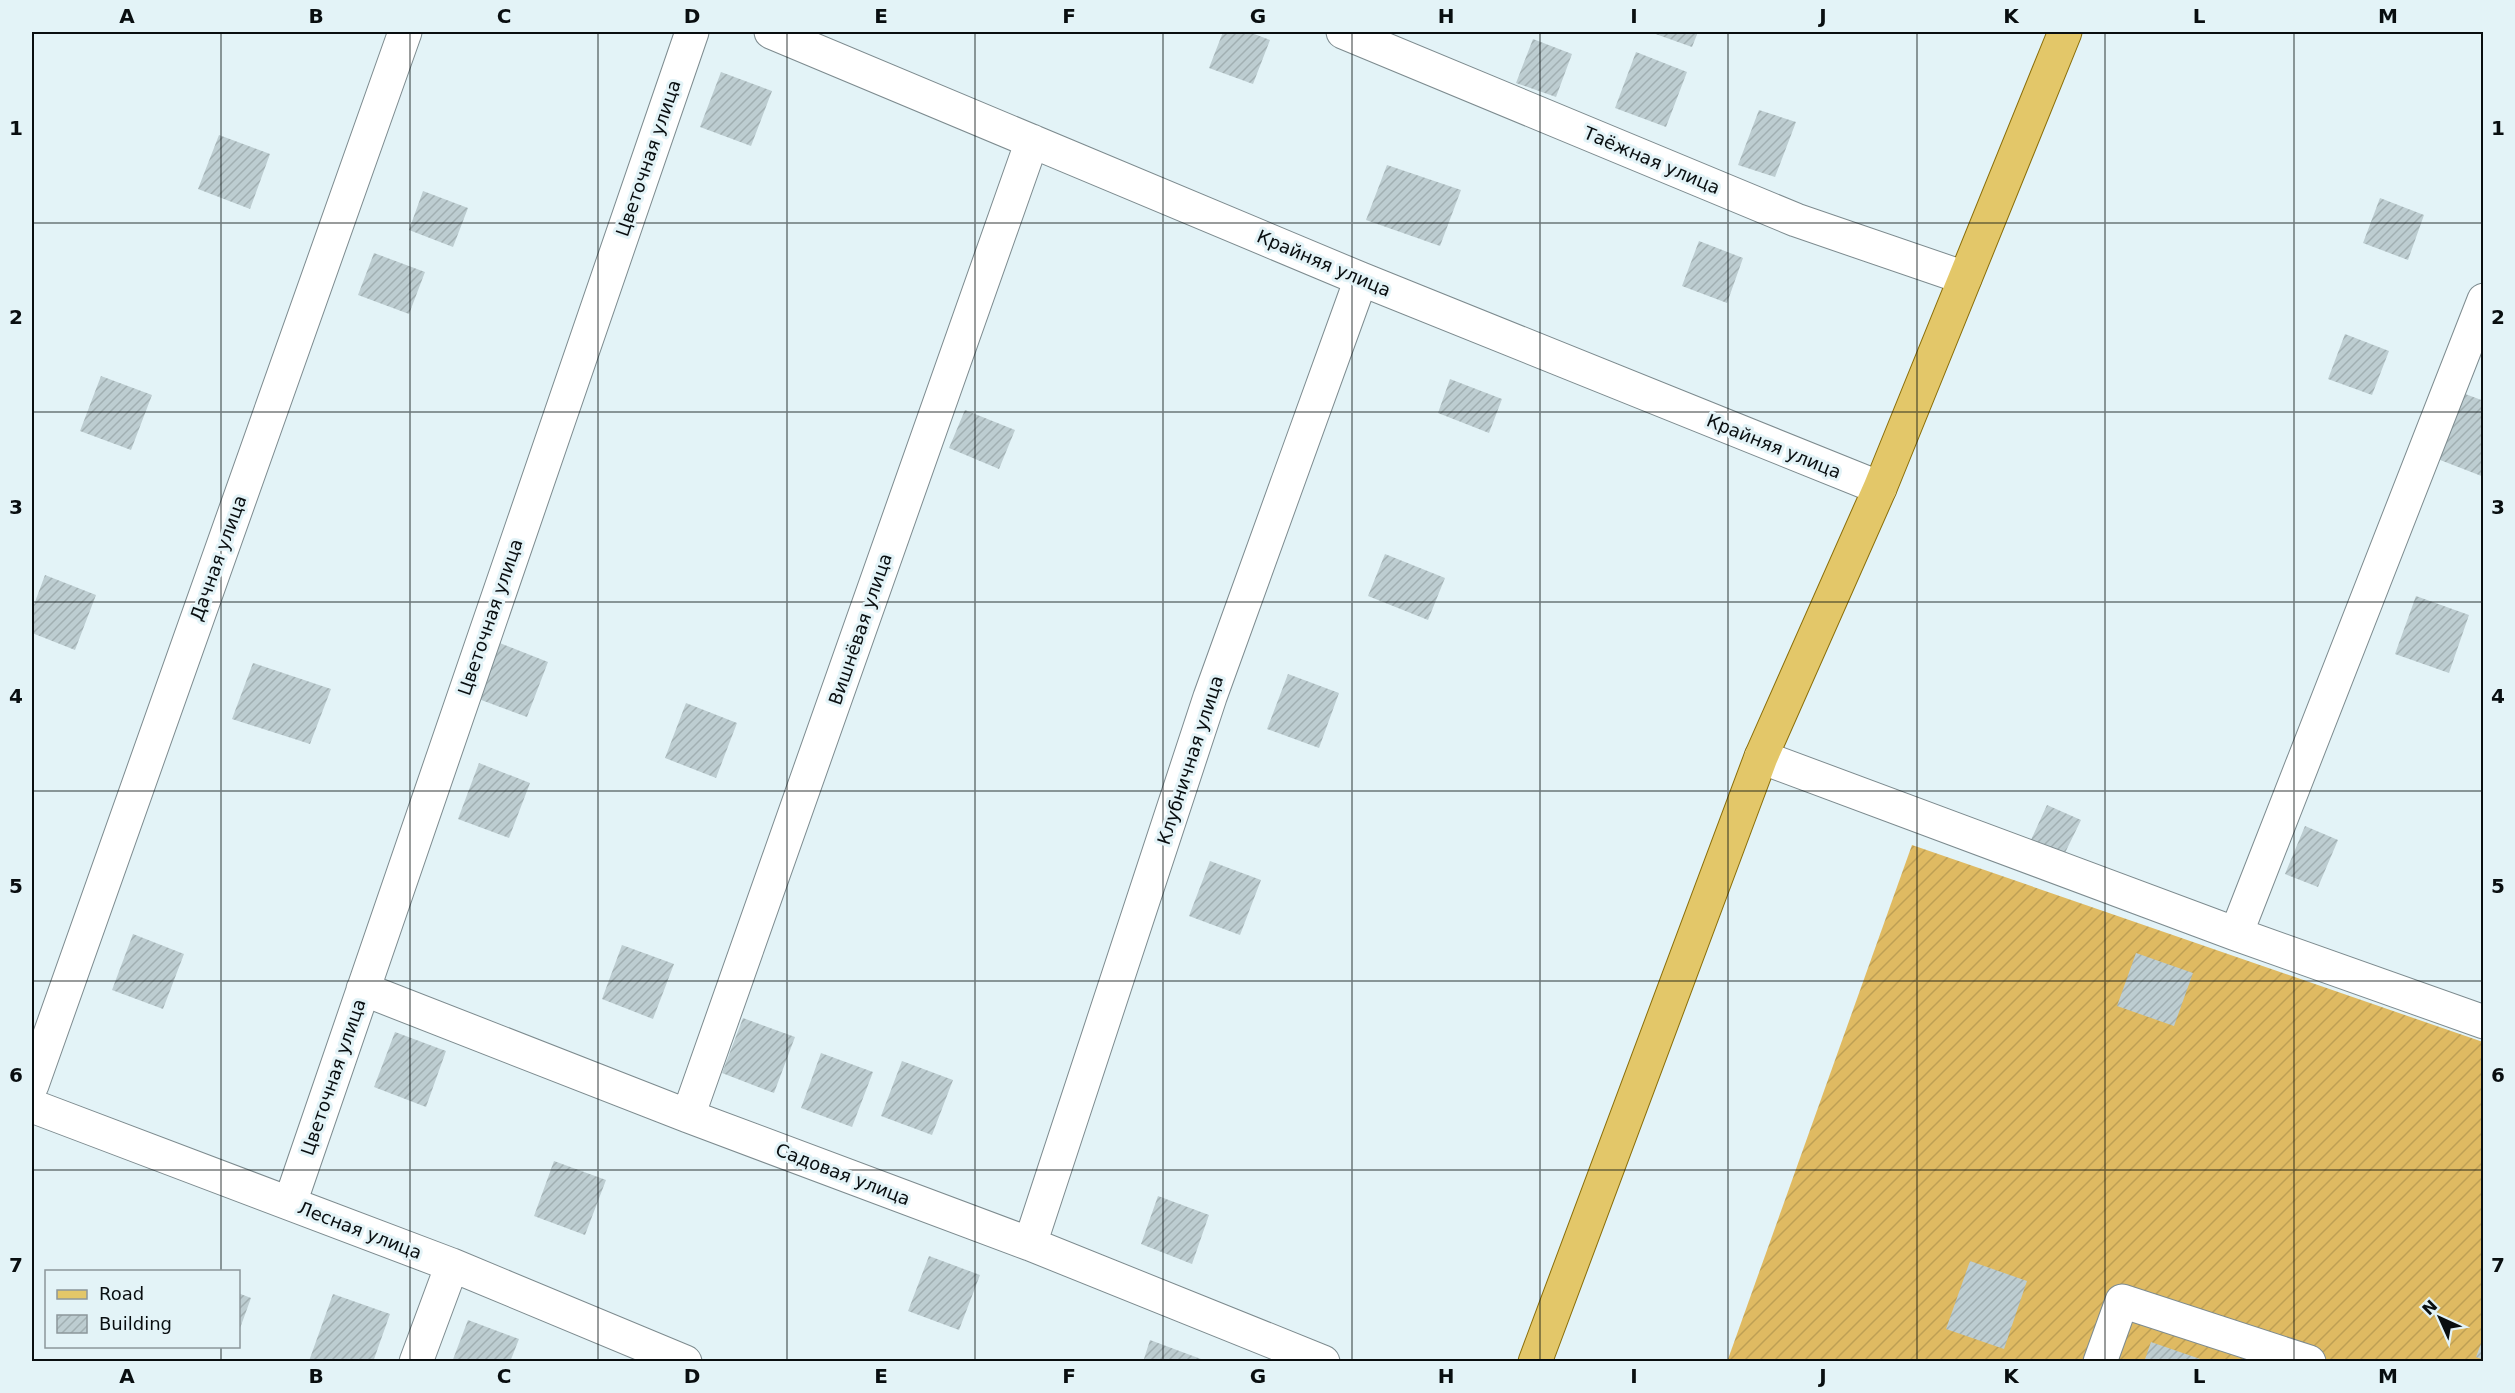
<svg xmlns="http://www.w3.org/2000/svg" width="2515" height="1393" font-family="'DejaVu Sans',sans-serif">
	<style>
		.garden { fill: url(#garden-furrows) }
		.building { fill: url(#building-hatch) }
		.lines { fill: none; stroke-linecap: round; stroke-linejoin: round }
		.minor-casing { stroke: #7d8b8f; stroke-width: 35 }
		.major-casing { stroke: #8a6e09; stroke-width: 35 }
		.minor { stroke: #fff; stroke-width: 33 }
		.major { stroke: #e3c769; stroke-width: 33 }
		.grid { fill: none; stroke: #090e10; stroke-width: 1.5; stroke-opacity: 0.55 }
		.labels { text-anchor: middle; dominant-baseline: central; stroke-width: 6; stroke-linejoin: round; paint-order: stroke }
		.street-label { font-size: 18px; fill: #090e10; stroke: #e3f3f7 }
		.neatline { fill: none; stroke: #090e10; stroke-width: 2 }
		.grid-label { font-size: 20px; text-anchor: middle; font-weight: bold; fill: #090e10 }
	</style>
	<defs>
		<pattern id="garden-furrows" width="10" height="10" patternUnits="userSpaceOnUse" patternTransform="scale(1.5)"><rect width="10" height="10" fill="#dfba62"/><path d="M-1 1l2-2M0 10L10 0M9 11l2-2" fill="none" stroke="#be9f54"/></pattern>
		<pattern id="building-hatch" width="6" height="6" patternUnits="userSpaceOnUse" patternTransform="scale(1.5)"><rect width="6" height="6" fill="#bdcdd1"/><path d="M-1 1l2-2M0 6l6-6M5 7l2-2" fill="none" stroke="#a1afb2"/></pattern>
	</defs>
	<rect width="100%" height="100%" fill="#e3f3f7"/>
	<!-- garden -->
	<path class="garden" d="M1912,845L2483,1042V1361L1727,1362Z"/>
	<!-- building -->
	<path class="building" d="M1223,32H1249L1270,40L1253,84L1209,68Z
		M1650,32H1698L1692,47Z
		M1533,39L1572,54L1556,97L1516,83Z
		M1636,52L1687,72L1666,127L1615,108Z
		M721,72L772,91L751,146L700,127Z
		M1759,110L1796,122L1775,177L1738,165Z
		M219,135L270,154L250,209L198,189Z
		M1387,165L1461,190L1440,246L1366,220Z
		M423,191L468,208L453,247L409,230Z
		M2380,198L2424,215L2408,260L2363,243Z
		M1699,241L1743,258L1727,303L1682,286Z
		M374,253L425,272L409,314L358,295Z
		M2345,334L2389,351L2372,395L2328,379Z
		M101,376L152,395L131,450L80,431Z
		M1450,379L1502,399L1489,433L1438,413Z
		M2460,392L2484,401V477L2435,458Z
		M965,410L1015,430L999,469L949,448Z
		M1385,554L1445,578L1428,620L1368,596Z
		M45,575L96,595L75,650L32,633V610Z
		M2416,596L2469,615L2449,673L2395,654Z
		M497,642L548,662L527,717L476,698Z
		M253,663L331,689L310,744L232,719Z
		M1288,674L1339,693L1319,748L1267,729Z
		M686,703L737,723L716,778L665,758Z
		M479,763L530,783L509,838L458,819Z
		M2047,805L2081,820L2064,855L2030,842Z
		M2305,826L2338,840L2318,887L2285,874Z
		M1210,861L1261,880L1240,935L1189,916Z
		M133,934L184,954L163,1009L112,990Z
		M622,945L674,964L653,1019L602,999Z
		M2136,953L2193,973L2174,1026L2117,1006Z
		M743,1018L795,1037L774,1093L722,1073Z
		M395,1032L446,1051L426,1107L374,1087Z
		M821,1053L873,1072L852,1127L801,1108Z
		M902,1061L953,1080L932,1135L881,1116Z
		M554,1161L606,1180L585,1235L534,1216Z
		M1158,1196L1209,1215L1192,1264L1141,1244Z
		M929,1256L980,1275L959,1330L908,1311Z
		M1970,1261L2027,1281L2004,1349L1946,1329Z
		M238,1293L251,1298L239,1331H238Z
		M333,1294L390,1314L373,1362L309,1361Z
		M468,1320L519,1339L510,1362H452Z
		M2483,1338H2484V1360L2476,1357Z
		M1150,1340L1201,1359L1200,1362H1143Z
		M2151,1342L2206,1361V1362H2144Z"/>
	<g class="lines">
		<defs>
			<path id="minor" d="M771,32L1361,279L1880,488
				M1343,32L1796,220L1965,278
				M1761,757L2236,934L2484,1022
				M2236,934L2484,300
				M363,989L688,1116L1030,1244L1323,1362
				M32,1085L405,32
				M32,1106L452,1265L685,1362
				M688,1116L1032,141
				M290,1203L692,32
				M1030,1244L1210,697L1361,279
				M416,1362L452,1265
				M2100,1362L2122,1301L2309,1362"/>
			<path id="major" d="M1535,1362L1761,757L1880,488L2065,32"/>
		</defs>
		<!-- minor casing -->
		<use href="#minor" class="minor-casing"/>
		<!-- major casing -->
		<use href="#major" class="major-casing"/>
		<!-- minor -->
		<use href="#minor" class="minor"/>
		<!-- major -->
		<use href="#major" class="major"/>
	</g>
	<!-- grid -->
	<path class="grid" d="M221,32V1272M410,32V1362M598,32V1362M787,32V1362M975,32V1362M1163,32V1362M1352,32V1362M1540,32V1362M1728,32V1362M1917,32V1362M2105,32V1362M2294,32V1362M32,223H2484M32,412H2484M32,602H2484M32,791H2484M32,981H2484M32,1170H2484M221,1346V1362"/>
	<g class="labels">
		<!-- street labels -->
		<g class="street-label">
			<text transform="translate(648 158) rotate(-71)">Цветочная улица</text>
			<text transform="translate(1652 160) rotate(23)">Таёжная улица</text>
			<text transform="translate(1324 263) rotate(23)">Крайняя улица</text>
			<text transform="translate(1774 446) rotate(22)">Крайняя улица</text>
			<text transform="translate(218 558) rotate(-70)">Дачная улица</text>
			<text transform="translate(490 617) rotate(-71)">Цветочная улица</text>
			<text transform="translate(860 629) rotate(-71)">Вишнёвая улица</text>
			<text transform="translate(1190 760) rotate(-72)">Клубничная улица</text>
			<text transform="translate(333 1077) rotate(-71)">Цветочная улица</text>
			<text transform="translate(843 1174) rotate(21)">Садовая улица</text>
			<text transform="translate(360 1230) rotate(21)">Лесная улица</text>
		</g>
	</g>
	<!-- border -->
	<rect width="2515" height="1393" fill="none" stroke="#e3f3f7" stroke-width="66"/>
	<!-- legend -->
	<rect x="45" y="1270" width="195" height="78" fill="#e3f3f7" stroke="#8c979b" stroke-width="1.5"/>
	<rect x="57" y="1290" width="30" height="9" fill="#e3c769" stroke="#8c979b" stroke-width="1.5"/>
	<text x="99" y="1300" font-size="18" fill="#090e10">Road</text>
	<rect x="57" y="1315" width="30" height="18" fill="url(#building-hatch)" stroke="#8c979b" stroke-width="1.5"/>
	<text x="99" y="1330" font-size="18" fill="#090e10">Building</text>
	<!-- north arrow -->
	<g transform="translate(2440 1318) rotate(315)" stroke="#e3f3f7" stroke-width="4.5" paint-order="stroke">
	<path d="M0-4.5L10 22L0 15L-10 22Z" fill="#090e10"/>
	<text y="-9" font-size="16" font-weight="bold" text-anchor="middle" fill="#090e10">N</text>
	</g>
	<rect x="33" y="33" width="2449" height="1327" class="neatline"/>
	<g class="grid-label">
		<text x="127" y="23">A</text>
		<text x="316" y="23">B</text>
		<text x="504" y="23">C</text>
		<text x="692" y="23">D</text>
		<text x="881" y="23">E</text>
		<text x="1069" y="23">F</text>
		<text x="1258" y="23">G</text>
		<text x="1446" y="23">H</text>
		<text x="1634" y="23">I</text>
		<text x="1823" y="23">J</text>
		<text x="2011" y="23">K</text>
		<text x="2199" y="23">L</text>
		<text x="2388" y="23">M</text>
		<text x="16" y="135">1</text>
		<text x="2498" y="135">1</text>
		<text x="16" y="324">2</text>
		<text x="2498" y="324">2</text>
		<text x="16" y="514">3</text>
		<text x="2498" y="514">3</text>
		<text x="16" y="703">4</text>
		<text x="2498" y="703">4</text>
		<text x="16" y="893">5</text>
		<text x="2498" y="893">5</text>
		<text x="16" y="1082">6</text>
		<text x="2498" y="1082">6</text>
		<text x="16" y="1272">7</text>
		<text x="2498" y="1272">7</text>
		<text x="127" y="1383">A</text>
		<text x="316" y="1383">B</text>
		<text x="504" y="1383">C</text>
		<text x="692" y="1383">D</text>
		<text x="881" y="1383">E</text>
		<text x="1069" y="1383">F</text>
		<text x="1258" y="1383">G</text>
		<text x="1446" y="1383">H</text>
		<text x="1634" y="1383">I</text>
		<text x="1823" y="1383">J</text>
		<text x="2011" y="1383">K</text>
		<text x="2199" y="1383">L</text>
		<text x="2388" y="1383">M</text>
	</g>
</svg>
